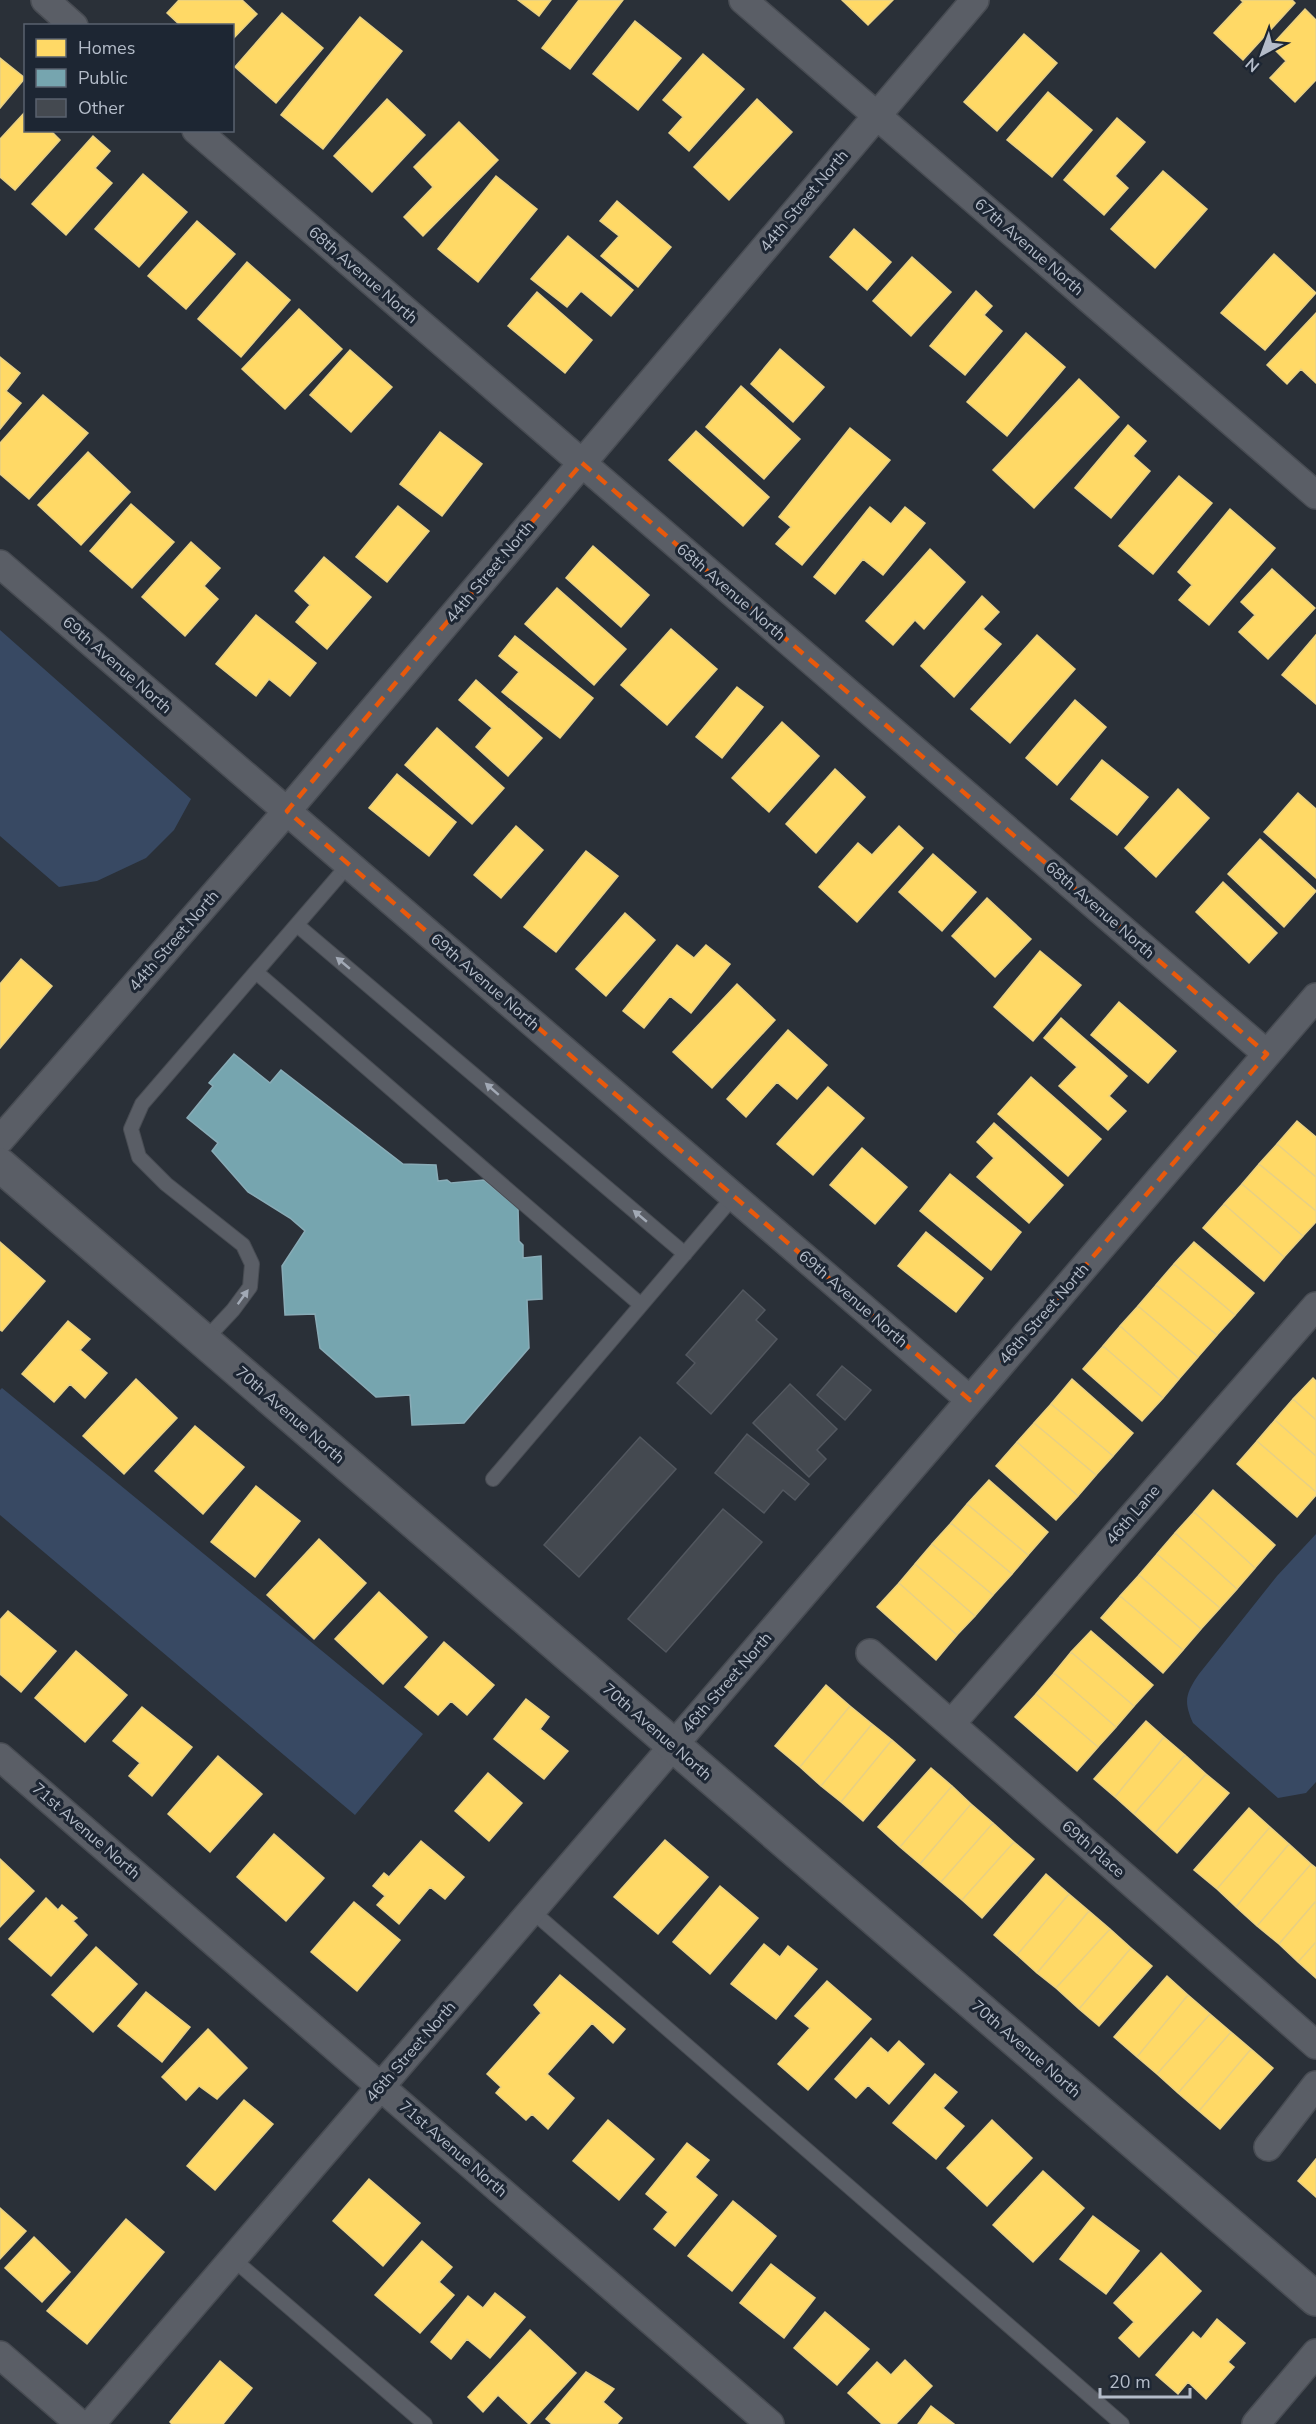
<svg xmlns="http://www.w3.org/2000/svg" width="1316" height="2424" font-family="'Nunito Sans',sans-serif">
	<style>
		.water { fill: #384963 }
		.homes { fill: #ffd966; stroke: #e8d084; stroke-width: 1.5 }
		.public { fill: #76a5af; stroke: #89acb7; stroke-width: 1.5 }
		.building { fill: #444950; stroke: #52575f; stroke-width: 1.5 }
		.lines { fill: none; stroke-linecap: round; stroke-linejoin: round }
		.service-casing { stroke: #484c53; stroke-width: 16 }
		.minor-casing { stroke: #484c53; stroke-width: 30 }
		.tertiary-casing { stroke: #484c53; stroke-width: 36 }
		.service { stroke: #5a5e66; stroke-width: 14 }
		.minor { stroke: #5a5e66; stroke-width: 27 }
		.tertiary { stroke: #5a5e66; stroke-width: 33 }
		.oneway { fill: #a2a9b5 }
		.marked { fill: none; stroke: #e8590c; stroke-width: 4.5; stroke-dasharray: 12 8; stroke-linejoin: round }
		.labels { text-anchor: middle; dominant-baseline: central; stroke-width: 6; stroke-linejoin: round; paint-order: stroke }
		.street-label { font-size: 16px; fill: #b4bcc9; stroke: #1d2633 }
	</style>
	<rect width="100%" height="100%" fill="#2a3038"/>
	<!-- water -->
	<path class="water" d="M0,630L191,799L174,830L146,858L97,881L59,887L0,836Z
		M2,1388L423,1734L355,1815L0,1515V1390Z
		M1316,1534V1782L1306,1793L1278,1798L1193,1723C1183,1701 1186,1693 1199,1674L1277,1576Z"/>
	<!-- homes -->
	<path class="homes" d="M179,0H242L257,14L232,40V26H181L167,13Z
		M518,0H551L539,16Z
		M579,0H623L570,69L542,48Z
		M842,0H893L868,25Z
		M1241,0H1292L1295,3L1243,60L1214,33L1243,2Z
		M1305,9L1316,20V80L1295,102L1270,78L1286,61L1271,46Z
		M282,13L323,48L276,103L235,67Z
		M360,17L402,51L323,149L281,115Z
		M635,21L681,58L638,110L593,74Z
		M1024,34L1057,63L997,131L964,102Z
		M703,54L744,89L689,151L669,133L683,117L663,100Z
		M0,58L25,78L0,108Z
		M1048,92L1092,130L1052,177L1007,140Z
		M387,99L425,135L372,192L334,156Z
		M757,99L792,132L729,200L694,167Z
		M26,111V130H50L60,140L15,190L0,177V139Z
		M1117,118L1145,142L1115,176L1128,188L1104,215L1064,180Z
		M459,122L498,160L423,236L404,217L433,187L414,167Z
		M93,136L110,151L95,168L112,183L66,235L32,204Z
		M1163,171L1207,209L1155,268L1111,229Z
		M143,174L187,212L139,267L95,229Z
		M496,176L537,209L478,282L438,249Z
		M617,201L671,247L638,287L601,256L619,236L600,221Z
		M197,221L235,254L186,309L148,276Z
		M854,229L891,262L867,290L830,257Z
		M568,236L633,290L611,316L581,291L567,307L531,279Z
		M1274,254L1316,293L1265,350L1221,313Z
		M912,257L951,292L911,336L873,301Z
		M247,262L290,300L241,357L198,319Z
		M976,291L992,306L984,315L1002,331L965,375L930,346Z
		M537,292L592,340L565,373L508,326Z
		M299,309L342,349L285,409L242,369Z
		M1316,313V383L1301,369L1287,384L1267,365Z
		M1026,333L1065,367L1007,436L967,402Z
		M780,349L824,387L793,422L751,384Z
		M350,350L392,387L351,432L310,395Z
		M0,357L20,373L6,391L21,403L0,429Z
		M1079,379L1119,417L1034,508L993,470Z
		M741,386L800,439L764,479L706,427Z
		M43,395L88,433L29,499L0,474V443Z
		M1128,425L1146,441L1133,456L1150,471L1111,518L1075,488Z
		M850,428L890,460L802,565L776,544L791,527L779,517Z
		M696,431L769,497L743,526L669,460Z
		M440,432L482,464L442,516L400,484Z
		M88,452L130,492L81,545L38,505Z
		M1179,476L1212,503L1153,574L1119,546Z
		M131,504L174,542L132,588L90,551Z
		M398,506L429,531L387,582L356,557Z
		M870,507L891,524L905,507L925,523L883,575L863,559L835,594L814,577Z
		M1230,509L1275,548L1209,625L1179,600L1192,585L1178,572Z
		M191,542L220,568L204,586L218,599L185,636L142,597Z
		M593,546L649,595L621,627L566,578Z
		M930,549L965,582L924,629L915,620L893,645L866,621Z
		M324,557L371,597L327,649L296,622L310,605L295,591Z
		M1272,569L1315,608L1268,659L1239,632L1255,615L1241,602Z
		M557,588L626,649L594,685L525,624Z
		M982,596L999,612L983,629L1001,644L954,697L921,666Z
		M256,615L316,663L290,696L269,679L256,696L216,664Z
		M671,629L717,669L667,725L621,685Z
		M1037,635L1075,669L1010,743L971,709Z
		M1316,635V704L1282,675Z
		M515,636L593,698L560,738L502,692L519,672L499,656Z
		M476,680L542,738L508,776L476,747L492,728L459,700Z
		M737,687L763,707L722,758L696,737Z
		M1075,700L1106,727L1057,785L1026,758Z
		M782,722L819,756L769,812L732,778Z
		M437,728L504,788L472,824L405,765Z
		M1102,760L1148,797L1117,835L1071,799Z
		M835,769L865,797L816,853L786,824Z
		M397,774L456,822L429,856L369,808Z
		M1178,789L1209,818L1156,877L1125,848Z
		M1298,793L1316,809V878L1264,832Z
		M516,826L543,850L501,898L474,875Z
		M899,826L923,848L857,922L819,887L858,843L872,855Z
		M1260,839L1316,891L1284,927L1228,874Z
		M586,851L618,876L556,952L524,927Z
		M933,854L976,892L942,931L899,892Z
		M1223,882L1277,933L1249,963L1196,912Z
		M987,898L1031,939L995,977L952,936Z
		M625,913L655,940L606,996L576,969Z
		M677,945L694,958L706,945L730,964L691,1013L670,996L644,1028L623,1011Z
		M1040,951L1081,985L1033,1041L994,1007Z
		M21,959L52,986L0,1048V984Z
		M737,984L775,1020L712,1088L673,1052Z
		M1119,1002L1176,1051L1148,1083L1091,1035Z
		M1061,1018L1127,1076L1109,1096L1126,1111L1108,1130L1059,1086L1077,1067L1044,1038Z
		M788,1030L827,1065L797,1099L777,1082L746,1117L727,1099Z
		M1031,1077L1101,1139L1068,1176L998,1114Z
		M828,1087L864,1118L813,1175L777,1144Z
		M1297,1121L1316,1137V1177L1277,1144Z
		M994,1123L1063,1185L1029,1223L977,1177L994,1158L977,1142Z
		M1277,1144L1316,1177V1211L1259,1164Z
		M862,1148L907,1187L875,1224L830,1185Z
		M1259,1164L1316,1211V1222L1303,1236L1242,1184Z
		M950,1174L1021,1232L991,1270L920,1211Z
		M1242,1184L1303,1236L1284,1257L1224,1204Z
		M1224,1204L1284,1257L1264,1281L1203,1228Z
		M926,1232L983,1278L956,1312L898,1266Z
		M0,1242L45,1281L2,1331L0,1330Z
		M1194,1242L1254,1293L1235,1315L1174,1264Z
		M1174,1264L1235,1315L1217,1335L1156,1285Z
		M1156,1285L1217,1335L1198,1357L1138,1306Z
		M1138,1306L1198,1357L1179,1379L1120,1326Z
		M68,1321L90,1339L80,1350L107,1373L85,1398L70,1384L54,1402L22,1374Z
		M1120,1326L1179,1379L1163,1398L1103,1346Z
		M1103,1346L1163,1398L1142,1421L1083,1369Z
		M1313,1378L1316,1381V1420L1293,1399Z
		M136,1379L177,1418L124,1474L83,1436Z
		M1072,1379L1133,1433L1113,1456L1051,1404Z
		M1293,1399L1316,1420V1456L1275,1420Z
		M1051,1404L1113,1456L1096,1475L1034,1423Z
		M1275,1420L1316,1456V1492L1257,1441Z
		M1034,1423L1096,1475L1078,1496L1017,1442Z
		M195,1426L244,1467L203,1514L155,1471Z
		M1257,1441L1316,1492V1495L1297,1517L1237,1464Z
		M1017,1442L1078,1496L1056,1520L996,1466Z
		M989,1480L1048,1532L1028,1555L967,1504Z
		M256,1486L300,1521L255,1577L211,1542Z
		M1213,1490L1275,1545L1255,1568L1194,1512Z
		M967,1504L1028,1555L1012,1574L951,1523Z
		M1194,1512L1255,1568L1237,1589L1175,1533Z
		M951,1523L1012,1574L993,1595L932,1544Z
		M1175,1533L1237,1589L1220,1608L1157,1554Z
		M319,1539L366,1583L314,1639L267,1595Z
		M932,1544L993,1595L975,1616L915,1564Z
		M1157,1554L1220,1608L1201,1629L1139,1575Z
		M915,1564L975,1616L957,1635L899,1583Z
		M1139,1575L1201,1629L1183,1650L1120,1596Z
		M899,1583L957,1635L936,1660L877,1607Z
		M379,1592L427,1637L383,1684L335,1639Z
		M1120,1596L1183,1650L1163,1673L1101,1618Z
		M8,1611L56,1651L21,1692L0,1674V1620Z
		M1091,1631L1153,1685L1134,1706L1071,1652Z
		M444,1642L494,1685L467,1715L451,1701L438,1715L405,1687Z
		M76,1651L127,1695L85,1742L35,1698Z
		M1071,1652L1134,1706L1116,1727L1054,1673Z
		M1054,1673L1116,1727L1098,1747L1036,1694Z
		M826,1685L850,1706L800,1767L775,1746Z
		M1036,1694L1098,1747L1077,1771L1015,1717Z
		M526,1699L549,1717L540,1729L568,1751L544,1779L494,1739Z
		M850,1706L872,1724L821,1786L800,1767Z
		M142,1707L192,1747L152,1796L129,1776L140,1763L113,1741Z
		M1146,1721L1164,1737L1115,1797L1094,1779Z
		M872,1724L892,1740L841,1802L821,1786Z
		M1164,1737L1185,1755L1134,1814L1115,1797Z
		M892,1740L915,1760L863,1821L841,1802Z
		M1185,1755L1206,1774L1155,1833L1134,1814Z
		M218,1756L262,1794L210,1852L168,1814Z
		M931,1768L952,1786L900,1847L878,1827Z
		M488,1773L522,1803L489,1841L455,1811Z
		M1206,1774L1229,1793L1177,1853L1155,1833Z
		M952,1786L971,1804L920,1864L900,1847Z
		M971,1804L993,1823L941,1882L920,1864Z
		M1249,1808L1270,1827L1217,1889L1194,1870Z
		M993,1823L1014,1842L962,1900L941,1882Z
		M1270,1827L1289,1844L1236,1907L1217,1889Z
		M274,1834L324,1878L286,1921L237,1877Z
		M665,1840L708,1877L658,1934L614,1897Z
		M421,1841L464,1877L445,1899L430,1887L399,1924L377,1905L385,1896L373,1886L384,1873L389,1877Z
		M1014,1842L1034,1859L982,1918L962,1900Z
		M1289,1844L1311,1864L1257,1926L1236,1907Z
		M0,1859L34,1891L0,1927Z
		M1311,1864L1316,1868V1901L1279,1944L1257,1926Z
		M1046,1874L1069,1894L1017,1955L994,1935Z
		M720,1886L758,1918L710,1974L673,1942Z
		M1069,1894L1089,1911L1037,1973L1017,1955Z
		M46,1898L58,1910L62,1905L77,1918L73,1921L87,1935L51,1976L9,1939Z
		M1316,1901V1942L1298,1962L1279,1944Z
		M354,1902L400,1940L357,1991L311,1952Z
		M1089,1911L1110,1929L1056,1988L1037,1973Z
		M1110,1929L1131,1948L1079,2009L1056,1988Z
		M1316,1942V1978L1298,1962Z
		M764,1944L780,1957L788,1946L817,1969L776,2019L731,1984Z
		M96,1947L137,1984L93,2032L52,1995Z
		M1131,1948L1152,1966L1099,2026L1079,2009Z
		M560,1975L625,2029L613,2043L592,2023L547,2074L574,2098L548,2129L532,2114L526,2120L496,2093L501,2087L487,2074L541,2013L534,2005Z
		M1167,1976L1188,1995L1137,2057L1114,2037Z
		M827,1981L871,2019L808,2090L778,2064L810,2028L795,2016Z
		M146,1992L190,2027L162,2062L118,2026Z
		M1188,1995L1210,2014L1157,2074L1137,2057Z
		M1210,2014L1231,2032L1178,2093L1157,2074Z
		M208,2029L247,2068L217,2099L199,2086L186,2100L162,2077Z
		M1231,2032L1251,2049L1199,2111L1178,2093Z
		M871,2038L888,2053L899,2041L924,2064L889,2104L868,2085L856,2098L835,2079Z
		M1251,2049L1273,2068L1220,2129L1199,2111Z
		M935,2074L957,2092L943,2108L964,2126L936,2159L893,2123Z
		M244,2100L273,2124L215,2190L187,2166Z
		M608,2120L654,2159L619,2200L573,2161Z
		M992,2120L1032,2158L987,2206L947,2168Z
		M687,2143L709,2160L695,2177L717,2195L675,2246L654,2229L668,2212L646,2194Z
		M1316,2159V2197L1298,2181Z
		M1043,2171L1084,2208L1033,2262L993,2225Z
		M369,2179L420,2223L383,2266L333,2221Z
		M733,2201L776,2236L732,2291L688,2256Z
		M0,2208L26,2231L0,2259Z
		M1093,2216L1139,2251L1106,2294L1060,2259Z
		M126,2219L164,2252L87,2344L47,2311Z
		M34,2237L70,2272L42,2302L5,2268Z
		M422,2241L452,2267L439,2282L454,2295L420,2333L375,2295Z
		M1161,2253L1201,2291L1139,2357L1119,2338L1134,2322L1114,2303Z
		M771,2264L815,2298L784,2338L740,2303Z
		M495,2293L525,2317L490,2358L467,2339L451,2359L431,2342L468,2296L483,2308Z
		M825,2312L869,2349L837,2385L794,2348Z
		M1217,2319L1245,2343L1228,2362L1234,2367L1206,2399L1188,2382L1178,2394L1156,2375L1193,2332L1201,2339Z
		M530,2330L576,2373L529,2424L498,2395L483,2412L468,2397Z
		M905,2360L932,2386L896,2424H882L848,2393L877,2362L891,2375Z
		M220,2361L252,2388L223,2424H172L170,2422Z
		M586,2372L614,2389L603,2402L622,2418L617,2424H552L546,2419Z
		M931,2406L954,2424H918Z"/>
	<!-- public -->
	<path class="public" d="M234,1054L270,1083L281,1070L403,1164L436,1165L438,1181L447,1180L451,1183L484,1180L518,1208L519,1241L523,1245V1258L541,1256L542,1299L527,1300L529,1348L464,1423L412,1425L410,1395L376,1397L320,1348L315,1314L285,1315L282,1266L305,1231L290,1218L248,1192L212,1151L218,1143L187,1118L213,1086L209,1083Z"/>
	<!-- building -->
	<path class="building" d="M743,1290L765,1310L756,1320L777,1339L711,1414L677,1383L695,1363L686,1355Z
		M842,1366L871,1390L845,1420L817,1395Z
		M790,1384L837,1429L817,1450L826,1459L809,1477L753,1423Z
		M747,1434L809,1484L795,1500L783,1490L764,1513L715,1473Z
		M640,1437L676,1469L579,1577L544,1545Z
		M723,1509L762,1542L666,1652L628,1619Z"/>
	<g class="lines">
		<defs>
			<path id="service" d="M297,925L685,1254
				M256,972L641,1305
				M204,1341L233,1310L250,1287L252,1264L243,1245L166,1184L139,1157L131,1129L142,1104L349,864
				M493,1479L734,1196
				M532,1911L1122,2424
				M233,2259L425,2424"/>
			<path id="minor" d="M45,0L74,26
				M743,0L1316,495
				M196,130L1267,1054
				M0,564L970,1400
				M0,1140L287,811L975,0
				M870,1653L1316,2045
				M951,1724L1316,1306
				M0,1757L770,2424
				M1268,2147L1316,2085
				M0,2355L80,2424
				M91,2424L1316,997
				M1256,2424L1316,2353"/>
			<path id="tertiary" d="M0,1165L1316,2299"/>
		</defs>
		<!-- service casing -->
		<use href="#service" class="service-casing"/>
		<!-- minor casing -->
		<use href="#minor" class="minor-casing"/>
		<!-- tertiary casing -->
		<use href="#tertiary" class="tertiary-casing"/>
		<!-- service -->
		<use href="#service" class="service"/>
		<!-- minor -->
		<use href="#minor" class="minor"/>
		<!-- tertiary -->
		<use href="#tertiary" class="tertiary"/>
	</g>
	<!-- one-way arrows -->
	<defs><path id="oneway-solid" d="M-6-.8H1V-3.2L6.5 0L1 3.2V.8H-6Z" transform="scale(1.5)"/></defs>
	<g class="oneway">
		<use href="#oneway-solid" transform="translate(343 963) rotate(-140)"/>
		<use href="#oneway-solid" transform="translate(492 1089) rotate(-139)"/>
		<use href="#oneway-solid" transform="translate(640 1216) rotate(-140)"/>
		<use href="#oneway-solid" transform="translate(243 1297) rotate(-54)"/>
	</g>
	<!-- marked area -->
	<path class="marked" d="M582,463L1267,1054L970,1400L287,811Z"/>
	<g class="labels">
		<!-- street labels -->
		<g class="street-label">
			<text transform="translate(804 201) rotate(-50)">44th Street North</text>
			<text transform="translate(1029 247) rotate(41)">67th Avenue North</text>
			<text transform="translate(363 275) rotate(41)">68th Avenue North</text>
			<text transform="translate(490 572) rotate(-50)">44th Street North</text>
			<text transform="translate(731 592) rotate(41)">68th Avenue North</text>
			<text transform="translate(117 665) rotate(41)">69th Avenue North</text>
			<text transform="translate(1100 910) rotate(41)">68th Avenue North</text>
			<text transform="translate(174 941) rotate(-49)">44th Street North</text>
			<text transform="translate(485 982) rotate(41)">69th Avenue North</text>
			<text transform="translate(853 1299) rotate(41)">69th Avenue North</text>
			<text transform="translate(1044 1314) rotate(-49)">46th Street North</text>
			<text transform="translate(290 1415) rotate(41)">70th Avenue North</text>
			<text transform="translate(1133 1515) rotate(-49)">46th Lane</text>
			<text transform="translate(727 1683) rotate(-49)">46th Street North</text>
			<text transform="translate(657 1732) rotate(41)">70th Avenue North</text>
			<text transform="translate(86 1831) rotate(41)">71st Avenue North</text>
			<text transform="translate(1093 1849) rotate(41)">69th Place</text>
			<text transform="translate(1026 2049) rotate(41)">70th Avenue North</text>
			<text transform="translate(411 2052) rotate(-49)">46th Street North</text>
			<text transform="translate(453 2149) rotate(41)">71st Avenue North</text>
		</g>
	</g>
	<!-- legend -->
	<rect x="24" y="24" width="210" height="108" fill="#1d2633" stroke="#59626f" stroke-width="1.5"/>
	<rect x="36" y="39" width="30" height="18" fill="#ffd966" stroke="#59626f" stroke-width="1.5"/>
	<text x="78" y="54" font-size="18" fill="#b4bcc9">Homes</text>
	<rect x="36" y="69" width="30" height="18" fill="#76a5af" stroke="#59626f" stroke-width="1.5"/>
	<text x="78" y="84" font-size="18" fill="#b4bcc9">Public</text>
	<rect x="36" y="99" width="30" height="18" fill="#444950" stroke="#59626f" stroke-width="1.5"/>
	<text x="78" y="114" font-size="18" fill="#b4bcc9">Other</text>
	<!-- north arrow -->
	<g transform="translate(1262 54) rotate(221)" stroke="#1d2633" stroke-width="4.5" paint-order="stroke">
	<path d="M0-4.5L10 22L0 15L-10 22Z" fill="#b4bcc9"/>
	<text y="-9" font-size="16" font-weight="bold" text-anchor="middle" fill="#b4bcc9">N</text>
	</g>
	<!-- scale -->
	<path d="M1100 2388v9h90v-9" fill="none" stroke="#b4bcc9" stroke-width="3"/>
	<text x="1109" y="2388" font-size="18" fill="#b4bcc9" stroke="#1d2633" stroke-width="4.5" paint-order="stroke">20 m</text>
</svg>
